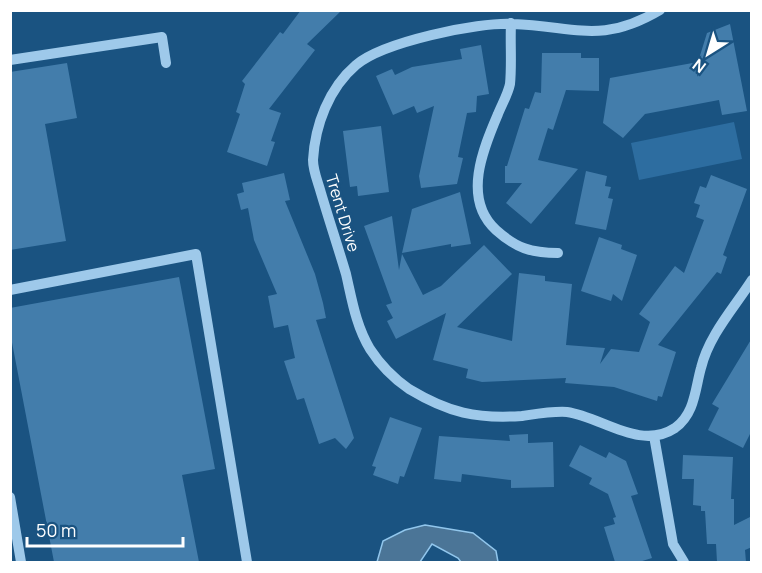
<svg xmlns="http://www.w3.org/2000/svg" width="762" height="573" font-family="Manrope,sans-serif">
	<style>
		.green { fill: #2d6da0 }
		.water { fill: #4b7597; stroke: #91c6ec; stroke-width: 1.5 }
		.building { fill: #437dab }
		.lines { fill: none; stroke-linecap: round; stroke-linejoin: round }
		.minor { stroke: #9ec9ea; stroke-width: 10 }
		.labels { text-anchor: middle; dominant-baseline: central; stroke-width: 6; stroke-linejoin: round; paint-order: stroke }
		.street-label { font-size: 16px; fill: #fff; stroke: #1a5381 }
	</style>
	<rect width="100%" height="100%" fill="#1a5381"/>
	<!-- green -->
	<path class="green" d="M734,122L742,159L639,180L631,143Z"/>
	<!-- water -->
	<path class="water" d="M425,525L473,533L496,551L498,562H461L458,558L432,544L420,562H377L383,541L405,530Z"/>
	<!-- building -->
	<path class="building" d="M301,10H342L307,44L315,50L269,109L281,113L271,141L275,142L267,166L227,152L240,114L236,112L245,84L242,81L280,32L283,34Z
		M730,24L747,111L722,115L719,100L645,114L623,138L603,123L610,78L698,62L707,33Z
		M481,45L489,94L477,96L476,112L467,113L458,157L463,158L457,184L421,188L419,176L434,106L417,113L414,106L393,115L376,76L392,69L395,75L412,67L462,59L460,49Z
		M542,53H581V58H599V91L566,90L553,130L548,128L538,160L578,169L531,224L506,203L522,183H505V166H507L525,108L529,109L535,92L541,93Z
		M67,63L77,118L45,124L66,241L10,250V72Z
		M381,126L389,192L358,196L357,186L350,187L343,131Z
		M586,171L607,176L605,186L611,187L608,198L613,199L606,230L575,224Z
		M284,173L290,200L285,201L315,274L323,303L326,318L316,320L354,438L346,449L335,438L319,444L304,398L297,400L284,361L295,358L288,325L274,328L268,296L277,294L254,240L248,208L241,210L237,194L244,192L242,183Z
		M711,175L747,189L723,255L727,257L721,274L717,272L658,345L676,352L662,397L658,396L657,401L614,387L565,383L566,378L482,382L466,378L468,369L433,360L446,313L396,339L387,321L393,318L386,305L392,303L364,226L392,216L399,270L402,254L423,295L441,286L484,245L512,274L457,327L512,341L519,273L545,276V281L572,284L566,345L605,348L600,364L611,349L639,352L650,322L639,314L675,266L684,273L704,220L696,217L700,205L694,203L700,186L706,188Z
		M460,192L471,244L451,247V244L402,253L412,209Z
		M599,237L622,245L621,249L637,255L622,301L613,294L611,301L581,291Z
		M179,277L215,469L182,475L199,562H54L10,332V308Z
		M752,338V430L743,448L708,430L719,408L712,404Z
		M390,417L422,428L404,477L400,476L398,484L373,475L376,467L372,466Z
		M528,434V443L553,442L554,487L511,488V480L462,474L461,482L434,479L439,436L510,441L509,435Z
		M580,445L606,458L609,452L626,461L638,494L631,496L652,558L639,562H615L604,527L615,524L613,518L616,517L608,494L589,484L592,478L569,466Z
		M683,455L733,457L731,499H734V525L752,516V547L745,550L746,562H717L716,544H707L705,511H701V506L693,505L694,479H682Z"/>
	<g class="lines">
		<!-- minor -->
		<path class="minor" d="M660,10C601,45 575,26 513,24C477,22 383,42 356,65C329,88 315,125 313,160C313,171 318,182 321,193C329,220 338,247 346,274C352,300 356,326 370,349C381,366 393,378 409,389C449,413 476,419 522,416C536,414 553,411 567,412C602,417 640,451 675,428C695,414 695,389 701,368C709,335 734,308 752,280
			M511,23C510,43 512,64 510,84C508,94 502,104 498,114C483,149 462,199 496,230C516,248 531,253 558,253
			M10,60L162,37L166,63
			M10,290L196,254L247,562
			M654,436L673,544L684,562
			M10,497L21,562"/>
	</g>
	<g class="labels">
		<!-- street labels -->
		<g class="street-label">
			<text transform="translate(343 213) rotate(73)">Trent Drive</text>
		</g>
	</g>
	<!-- border -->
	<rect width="762" height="573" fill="none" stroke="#ffffff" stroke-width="24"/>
	<!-- north arrow -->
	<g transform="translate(708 54) rotate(217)" stroke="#1a5381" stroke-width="4.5" paint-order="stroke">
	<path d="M0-4.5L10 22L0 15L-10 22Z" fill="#ffffff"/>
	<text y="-9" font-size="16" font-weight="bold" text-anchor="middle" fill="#ffffff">N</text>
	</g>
	<!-- scale -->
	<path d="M27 537v9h156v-9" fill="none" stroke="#ffffff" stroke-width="3"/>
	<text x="36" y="537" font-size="18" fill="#ffffff" stroke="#1a5381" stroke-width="4.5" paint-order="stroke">50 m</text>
</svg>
